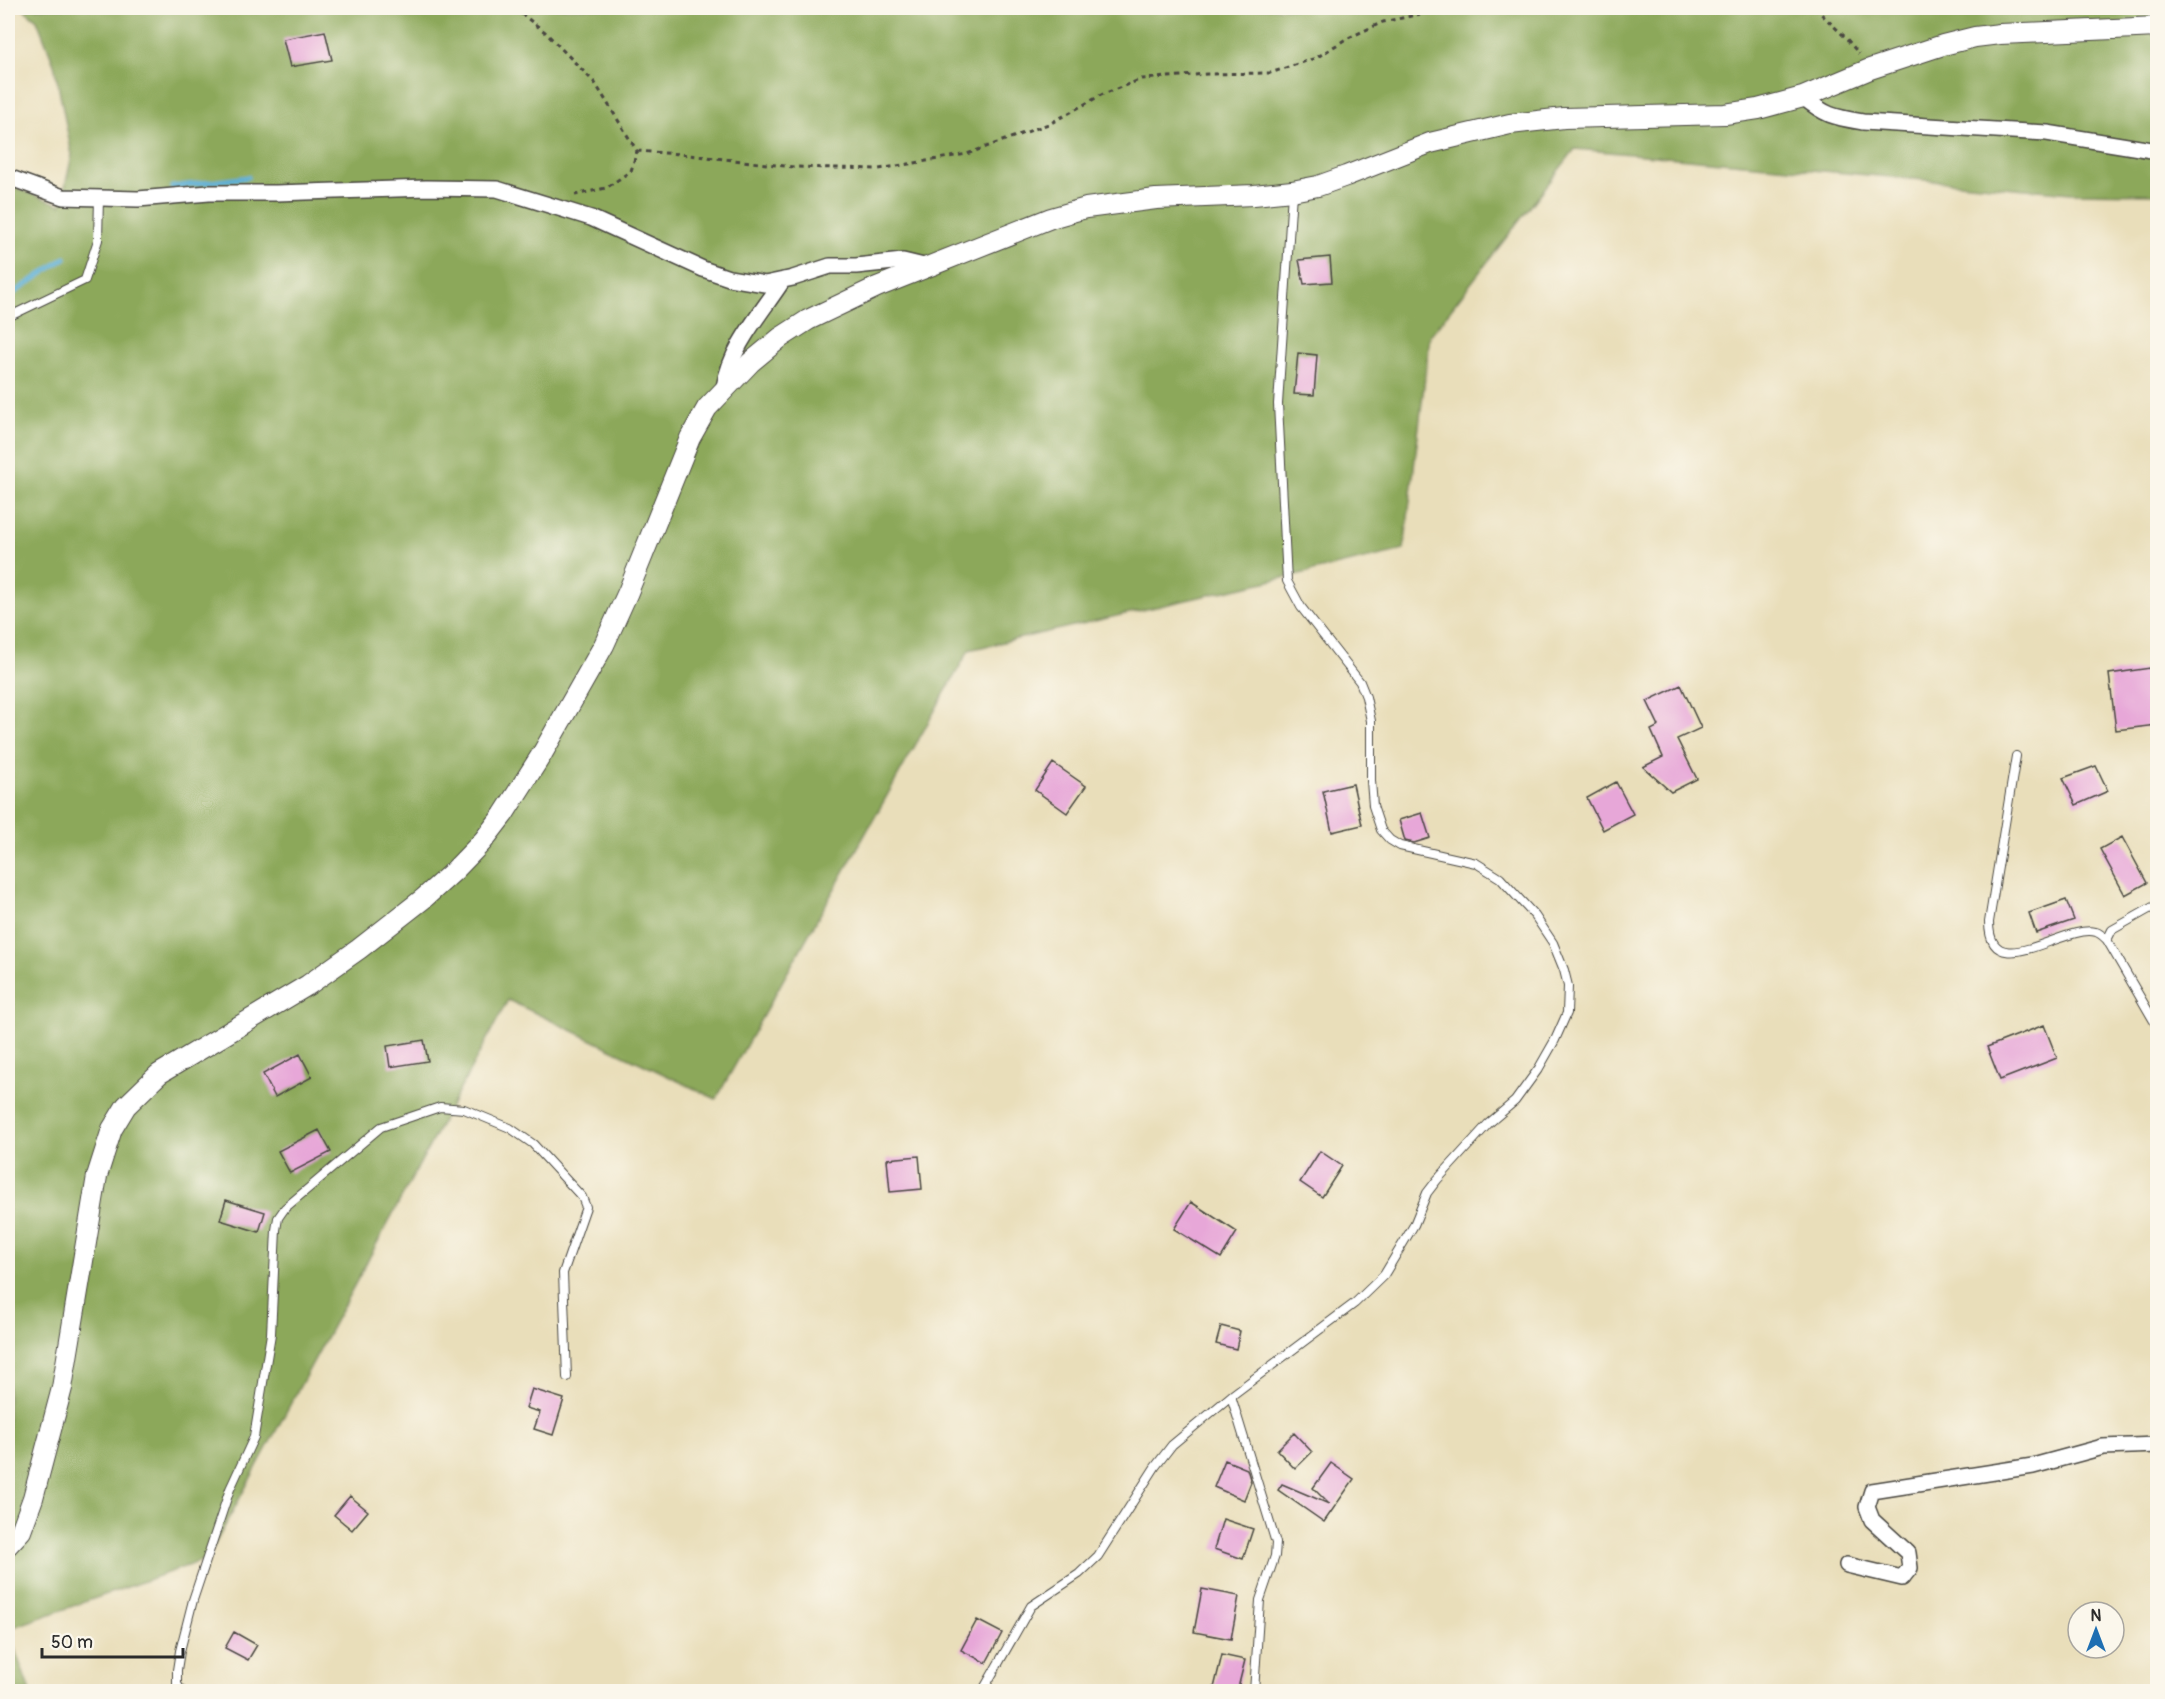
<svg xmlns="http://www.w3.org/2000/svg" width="2165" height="1699" font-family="Pangolin,sans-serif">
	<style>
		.forest { fill: #8ca85a; stroke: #5c6a42; stroke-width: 1.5 }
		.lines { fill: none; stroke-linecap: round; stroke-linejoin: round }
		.stream { stroke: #5aaed6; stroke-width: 5 }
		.building { fill: #e7a7d8 }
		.service-casing { stroke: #484640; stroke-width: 10 }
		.minor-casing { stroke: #484640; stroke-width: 18 }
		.tertiary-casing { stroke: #484640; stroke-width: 22 }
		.path { stroke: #484640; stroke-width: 3; stroke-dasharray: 4.5 4.5; stroke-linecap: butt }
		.service { stroke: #fff; stroke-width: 8 }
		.minor { stroke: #fff; stroke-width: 15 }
		.tertiary { stroke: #fff; stroke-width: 20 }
	</style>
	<rect width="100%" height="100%" fill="#fbf7ec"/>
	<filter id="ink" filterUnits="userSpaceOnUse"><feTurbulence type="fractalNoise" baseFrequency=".0167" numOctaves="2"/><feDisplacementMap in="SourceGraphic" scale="12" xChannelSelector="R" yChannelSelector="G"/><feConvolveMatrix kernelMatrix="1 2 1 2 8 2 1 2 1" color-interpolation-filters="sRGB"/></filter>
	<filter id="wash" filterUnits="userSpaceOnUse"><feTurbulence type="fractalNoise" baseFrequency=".008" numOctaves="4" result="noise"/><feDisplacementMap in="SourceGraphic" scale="24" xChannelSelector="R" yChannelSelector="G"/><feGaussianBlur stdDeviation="1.35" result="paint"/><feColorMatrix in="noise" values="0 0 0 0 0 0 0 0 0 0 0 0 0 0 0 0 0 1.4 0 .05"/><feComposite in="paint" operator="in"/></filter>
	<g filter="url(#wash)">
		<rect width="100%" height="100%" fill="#e9deba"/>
		<!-- forest -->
		<path class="forest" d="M22,8H2157V194L2071,193L1575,149L1430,336L1404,550L969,650L716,1099L508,1000L207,1559L8,1629V185L61,205L72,155L54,64L37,20Z
			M8,1631L30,1691H8Z"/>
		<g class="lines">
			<!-- stream -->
			<path class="stream" d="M172,187L248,177
				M8,297L65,258"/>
		</g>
		<g id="blocks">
			<!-- building -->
			<path class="building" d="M325,31L332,60L290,67L283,39Z
				M1330,257L1332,282L1304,284L1299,260Z
				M1298,353L1317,355L1314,395L1294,394Z
				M2157,667V725L2116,730L2109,674Z
				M1681,685L1701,728L1677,739L1697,779L1671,792L1643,767L1663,757L1651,730L1659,726L1647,701Z
				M1053,763L1086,786L1067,813L1035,790Z
				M2096,766L2108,791L2076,805L2063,778Z
				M1616,782L1633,814L1603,830L1587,798Z
				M1353,784L1362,825L1332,832L1323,791Z
				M1422,813L1430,838L1414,843L1405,841L1399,820Z
				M2122,837L2147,883L2125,895L2100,849Z
				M2066,900L2074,920L2036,933L2029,913Z
				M2044,1025L2057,1058L2000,1080L1987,1047Z
				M424,1040L428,1061L390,1067L387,1046Z
				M300,1054L312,1077L275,1097L263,1074Z
				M319,1130L331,1152L290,1173L278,1151Z
				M1320,1151L1342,1166L1322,1197L1300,1182Z
				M919,1156L922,1189L890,1192L887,1159Z
				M226,1200L265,1212L259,1232L220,1220Z
				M1191,1202L1237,1232L1221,1258L1174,1229Z
				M1221,1326L1240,1331L1236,1349L1216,1344Z
				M532,1389L564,1399L553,1435L534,1429L540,1412L526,1408Z
				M1294,1433L1312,1452L1295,1469L1277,1450Z
				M1225,1460L1247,1469L1251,1482L1244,1500L1214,1487Z
				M1331,1463L1354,1479L1324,1522L1278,1490L1282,1484L1329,1504L1313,1488Z
				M350,1496L368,1511L352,1530L334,1515Z
				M1223,1519L1253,1529L1243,1559L1214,1549Z
				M1202,1589L1239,1596L1231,1639L1194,1632Z
				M977,1620L1002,1633L986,1663L961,1650Z
				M234,1632L257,1645L248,1660L225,1648Z
				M1222,1655L1245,1660L1237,1692H1213Z"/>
		</g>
	</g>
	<g filter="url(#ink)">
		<use href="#blocks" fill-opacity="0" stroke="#484640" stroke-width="1.5"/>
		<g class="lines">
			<defs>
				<path id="service" d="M8,317L85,280L98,240L99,198
					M2016,756L1989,922C1989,987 2065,923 2096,932C2100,933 2104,937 2107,940L2158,1028
					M2107,940L2112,930L2158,904
					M1231,1396L1276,1543L1275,1556L1260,1600L1254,1692
					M182,1692L177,1684V1670L180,1651L193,1600L230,1489L254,1437L271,1334L276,1230L278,1218L285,1208L381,1127L440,1107L464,1109L510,1128L533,1144L582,1197L586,1207L563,1273L567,1377
					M982,1692L1031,1606L1079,1574L1098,1556L1155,1467L1172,1445L1231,1396L1355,1303L1384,1275L1414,1225L1427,1193L1437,1180L1488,1124L1515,1101L1539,1068L1555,1040L1567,1013L1568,986L1564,970L1553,943L1535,916L1500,878L1476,863L1400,846L1390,840L1381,830L1373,806L1371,781V721L1366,697L1360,682L1301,607L1287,581L1278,404L1292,193"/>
				<path id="minor" d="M1803,97C1826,116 1834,117 1863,122L2047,133L2158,151
					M8,177L63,197L138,199L209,193H276L426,188L497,189L591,218L703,269L729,278L765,284L793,278L830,266H856L903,261L928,267
					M724,387C731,346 761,314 783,280
					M1847,1565L1902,1578L1910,1568L1908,1553L1872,1520L1867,1507L1872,1491L2033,1466L2103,1447L2158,1445"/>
				<path id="tertiary" d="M8,1545L21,1531L33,1498L62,1388L97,1176L112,1129L126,1106L159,1074L308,985L359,949L423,899L454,871L483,841L503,815L542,754L604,645L628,592L690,438L707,408L751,362L780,338L808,320L877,287L1051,218L1086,208L1156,199L1254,195L1292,191L1318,186L1346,176L1430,143L1510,124L1564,118L1725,114L1758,109L1803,97L1870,69L1943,45L1975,37L2000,34L2158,27"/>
			</defs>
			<!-- service casing -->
			<use href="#service" class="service-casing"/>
			<!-- minor casing -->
			<use href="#minor" class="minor-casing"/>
			<!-- tertiary casing -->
			<use href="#tertiary" class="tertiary-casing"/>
			<!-- path -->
			<path class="path" d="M514,8L545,32L595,83L637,151L631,171L606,188L575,195
				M1815,8L1846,38L1859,54
				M637,151L680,154L794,167L879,169L967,154L1051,123L1103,94L1142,79L1207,74L1270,73L1316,58L1346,39L1383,22L1449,8"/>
			<!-- service -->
			<use href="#service" class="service"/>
			<!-- minor -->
			<use href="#minor" class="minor"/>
			<!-- tertiary -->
			<use href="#tertiary" class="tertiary"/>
		</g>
	</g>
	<!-- margin -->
	<rect width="2165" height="1699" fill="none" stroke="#fbf7ec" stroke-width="30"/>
	<!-- north arrow -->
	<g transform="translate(2096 1630)"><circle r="28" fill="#fbf7ec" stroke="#a8a59f" stroke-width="1.5"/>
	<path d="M0-4.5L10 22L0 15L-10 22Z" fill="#1f6fb2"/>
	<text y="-9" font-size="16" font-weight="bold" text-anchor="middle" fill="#2b2b2b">N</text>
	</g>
	<!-- scale -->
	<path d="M42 1648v9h141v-9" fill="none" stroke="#2b2b2b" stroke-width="3"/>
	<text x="51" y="1648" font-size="18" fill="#2b2b2b" stroke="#fbf7ec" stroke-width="4.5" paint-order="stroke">50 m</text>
</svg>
